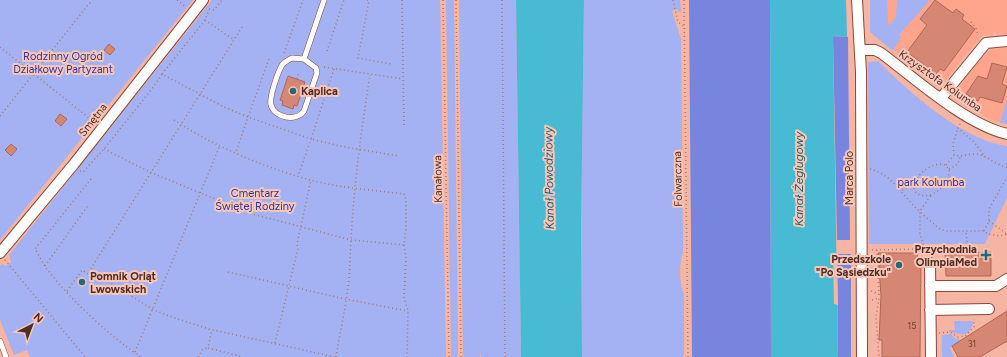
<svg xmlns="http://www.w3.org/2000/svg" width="1007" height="357" font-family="Figtree,sans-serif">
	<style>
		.built { fill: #ffa58e }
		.green { fill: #a4b1f2 }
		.forest { fill: #7785de }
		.water { fill: #49bad3 }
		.pier { fill: #f6b4a3 }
		.building { fill: #d58773; stroke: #b16653 }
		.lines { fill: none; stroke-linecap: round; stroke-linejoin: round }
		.lane-casing { stroke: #8d4634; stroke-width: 6 }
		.street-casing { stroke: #8d4634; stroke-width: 12 }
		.path { stroke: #ac796c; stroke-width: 1.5; stroke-dasharray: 1 3; stroke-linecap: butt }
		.lane { stroke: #fff; stroke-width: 5 }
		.street { stroke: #fff; stroke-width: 10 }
		.poi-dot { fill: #246a79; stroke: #f8c6b8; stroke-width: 1.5 }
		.labels { text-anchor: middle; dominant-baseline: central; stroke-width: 4; stroke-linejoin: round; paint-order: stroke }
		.number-label { font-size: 9px; fill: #704439 }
		.park-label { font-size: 11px; fill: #32359b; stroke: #f8c6b8 }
		.street-label { font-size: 11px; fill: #4f2e26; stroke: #f8c6b8 }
		.poi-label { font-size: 11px; font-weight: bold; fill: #4f2e26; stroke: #f8c6b8; text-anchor: start }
		.water-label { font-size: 12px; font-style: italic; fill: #24616e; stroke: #f8c6b8 }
	</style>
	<rect width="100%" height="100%" fill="#f6b4a3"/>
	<!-- built -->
	<path class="built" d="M870,0H1007V34L996,35V32H993V35H983L962,59L945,82L937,84L870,32Z
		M1007,48V100L1000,123L993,121L957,99V89L973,67L991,49Z"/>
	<!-- green -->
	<path class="green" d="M0,0H193L0,240Z
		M212,0H440L446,357H30L27,350L14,355L0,320V266L2,264L6,266L11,262L9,255Z
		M446,0H454L458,357H451Z
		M459,0H516L521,357H481V352L480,357H463Z
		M584,0H680L681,11L679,12L677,9L672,11L681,39L683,252C679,265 679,282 684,295V357H582L581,231Z
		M870,0H887L888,25L891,24L896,16L897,0H930L899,35L901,37L893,51L870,32Z
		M878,61C909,92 962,140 1007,146V198L985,244H869L868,62Z
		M1007,100V124L1000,123Z
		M954,321H973V324C967,340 960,333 949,332V330H955Z
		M951,334L954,338L961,340L950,348L954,357H942V335Z"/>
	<!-- forest -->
	<path class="forest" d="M689,0H770L771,357H692Z
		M833,36L848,37L850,240H837Z
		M837,254H851V357H838Z"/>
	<!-- water -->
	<path class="water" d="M516,0H584L581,231L582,357H521Z
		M770,0H846L847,37L833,36L838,357H771Z"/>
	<!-- pier -->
	<path class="pier" d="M833,254H837L838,305L834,304Z"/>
	<!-- building -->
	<path class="building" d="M935,0L953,13L956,9L964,15L962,19L975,29L944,71L940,69L936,74L907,52L927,25L920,19Z
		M109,44L115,49L110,55L104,50Z
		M992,63L1007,67L1002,84L1007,86L1002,103L980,97L978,101L966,94L978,76L987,79Z
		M288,76L305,82L297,106L294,105L293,109L282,105L283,101L280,100Z
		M60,114L67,119L61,126L55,121Z
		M11,144L17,149L11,156L5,150Z
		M964,249H972V253L991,252V276H946L945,253H964Z
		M878,253H917L918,262H921L920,357H882V340H879L881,296Z
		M1007,311V341L980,357H958L952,346Z"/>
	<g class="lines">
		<defs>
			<path id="lane" d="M292,58L304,59L316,68L317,73L304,111C296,122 275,118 271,105C269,97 278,72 282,65C284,62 288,60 292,58Z
				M304,59L324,0
				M0,341L6,357"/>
			<path id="street" d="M857,0L861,72L862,357
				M860,50H875L881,53C916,79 965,124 1007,134
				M941,98L986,43L1007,41
				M0,253L74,164L203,0
				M930,263L931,357
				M930,286H996L1007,279
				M930,310L989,309"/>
		</defs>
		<!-- lane casing -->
		<use href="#lane" class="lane-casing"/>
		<!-- street casing -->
		<use href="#street" class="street-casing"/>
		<!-- path -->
		<path class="path" d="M177,0L185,6
			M367,0L369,1L358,58L391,64
			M402,0L404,125
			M443,0L449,357
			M456,0L461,357
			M502,0L505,357
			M673,0L678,22L684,26
			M684,0L688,357
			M209,9L214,10L222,0
			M205,20L234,40
			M971,22L976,28L978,36
			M242,27L90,270L152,309L169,316L209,329L335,357
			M0,47L94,122
			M327,51L344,0
			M284,53L303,0
			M269,59L248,117L311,139L298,176
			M324,67L403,79
			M334,69L311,139L340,146L398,156
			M162,74L205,20L209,10
			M297,79L298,74
			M0,116L92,0
			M174,120C215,147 264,167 310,180C340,188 373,190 404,194L406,199V228L404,245L406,258L404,297L408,311L407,357
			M960,124L958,128L974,142L985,157
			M104,149L152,173L249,213L351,240L404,245
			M954,155L953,144L958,128
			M940,164L945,165L949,169C950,181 941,190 931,195C922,197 914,195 913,185C919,174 926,166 940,164Z
			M946,165L954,155C962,158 968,153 977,154C988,156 995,165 1007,167
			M870,169C890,174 900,191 912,204C921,213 931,222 940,229L945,231H984L988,234L1000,236L1007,234
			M949,169L958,164L960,157
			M80,171L83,172L104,149L155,85L162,74L224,107L248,117L236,152
			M91,179L35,249C39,255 42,262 46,268C71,300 108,335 141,357
			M902,190L913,185
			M989,221L1007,234
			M984,231L989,221V209L1007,177
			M872,250L924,249L920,233V211L931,195
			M877,250L879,298
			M924,254V249H968L966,232
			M5,260L85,357
			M45,266L89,204
			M228,272L345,299L408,311
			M67,291L82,270L88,274L90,270
			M871,291L879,294
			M872,300L879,298L876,317L879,357
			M209,329L211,333L208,348L243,357
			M939,333L950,332L958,337L965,336L974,327V319
			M275,343L298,248L297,244L311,180
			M135,352L220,145
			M198,357L203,349L208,348
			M336,357C341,326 349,294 350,263C352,200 360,137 370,75"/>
		<!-- lane -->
		<use href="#lane" class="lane"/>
		<!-- street -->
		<use href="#street" class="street"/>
	</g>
	<!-- markers -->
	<g class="poi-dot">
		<circle cx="293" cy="91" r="4"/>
		<path d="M984 249h4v4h4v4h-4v4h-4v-4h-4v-4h4z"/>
		<circle cx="899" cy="265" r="4"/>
		<circle cx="82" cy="282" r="4"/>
	</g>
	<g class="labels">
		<!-- number labels -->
		<g class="number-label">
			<text x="912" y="325">15</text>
			<text x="972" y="343">31</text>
		</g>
		<!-- park labels -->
		<g class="park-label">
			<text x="63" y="56">Rodzinny Ogród<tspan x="63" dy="13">Działkowy Partyzant</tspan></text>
			<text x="931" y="182">park Kolumba</text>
			<text x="255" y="193">Cmentarz<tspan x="255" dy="13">Świętej Rodziny</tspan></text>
		</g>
		<!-- street labels -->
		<g class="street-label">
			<text transform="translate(940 81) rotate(35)">Krzysztofa Kolumba</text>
			<text transform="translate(93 120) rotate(-52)">Smętna</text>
			<text transform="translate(849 178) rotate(-90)">Marca Polo</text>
			<text transform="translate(438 179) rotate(-91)">Kanałowa</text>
			<text transform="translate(678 179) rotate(-91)">Folwarczna</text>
		</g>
		<!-- poi labels -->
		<g class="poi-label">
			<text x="301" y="91">Kaplica</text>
			<text x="977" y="249" text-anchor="end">Przychodnia<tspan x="977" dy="13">OlimpiaMed</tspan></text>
			<text x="891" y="259" text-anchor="end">Przedszkole<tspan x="891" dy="13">"Po Sąsiedzku"</tspan></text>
			<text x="90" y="276">Pomnik Orląt<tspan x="90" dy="13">Lwowskich</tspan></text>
		</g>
		<!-- water labels -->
		<g class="water-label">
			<text transform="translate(549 178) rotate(-91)">Kanał Powodziowy</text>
			<text transform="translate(799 179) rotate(-90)">Kanał Żeglugowy</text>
		</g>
	</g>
	<!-- north arrow -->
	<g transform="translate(32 325) rotate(42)" stroke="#f8c6b8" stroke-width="3" paint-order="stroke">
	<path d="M0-3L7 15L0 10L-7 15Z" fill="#4f2e26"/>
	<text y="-6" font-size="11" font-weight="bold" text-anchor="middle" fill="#4f2e26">N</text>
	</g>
</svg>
